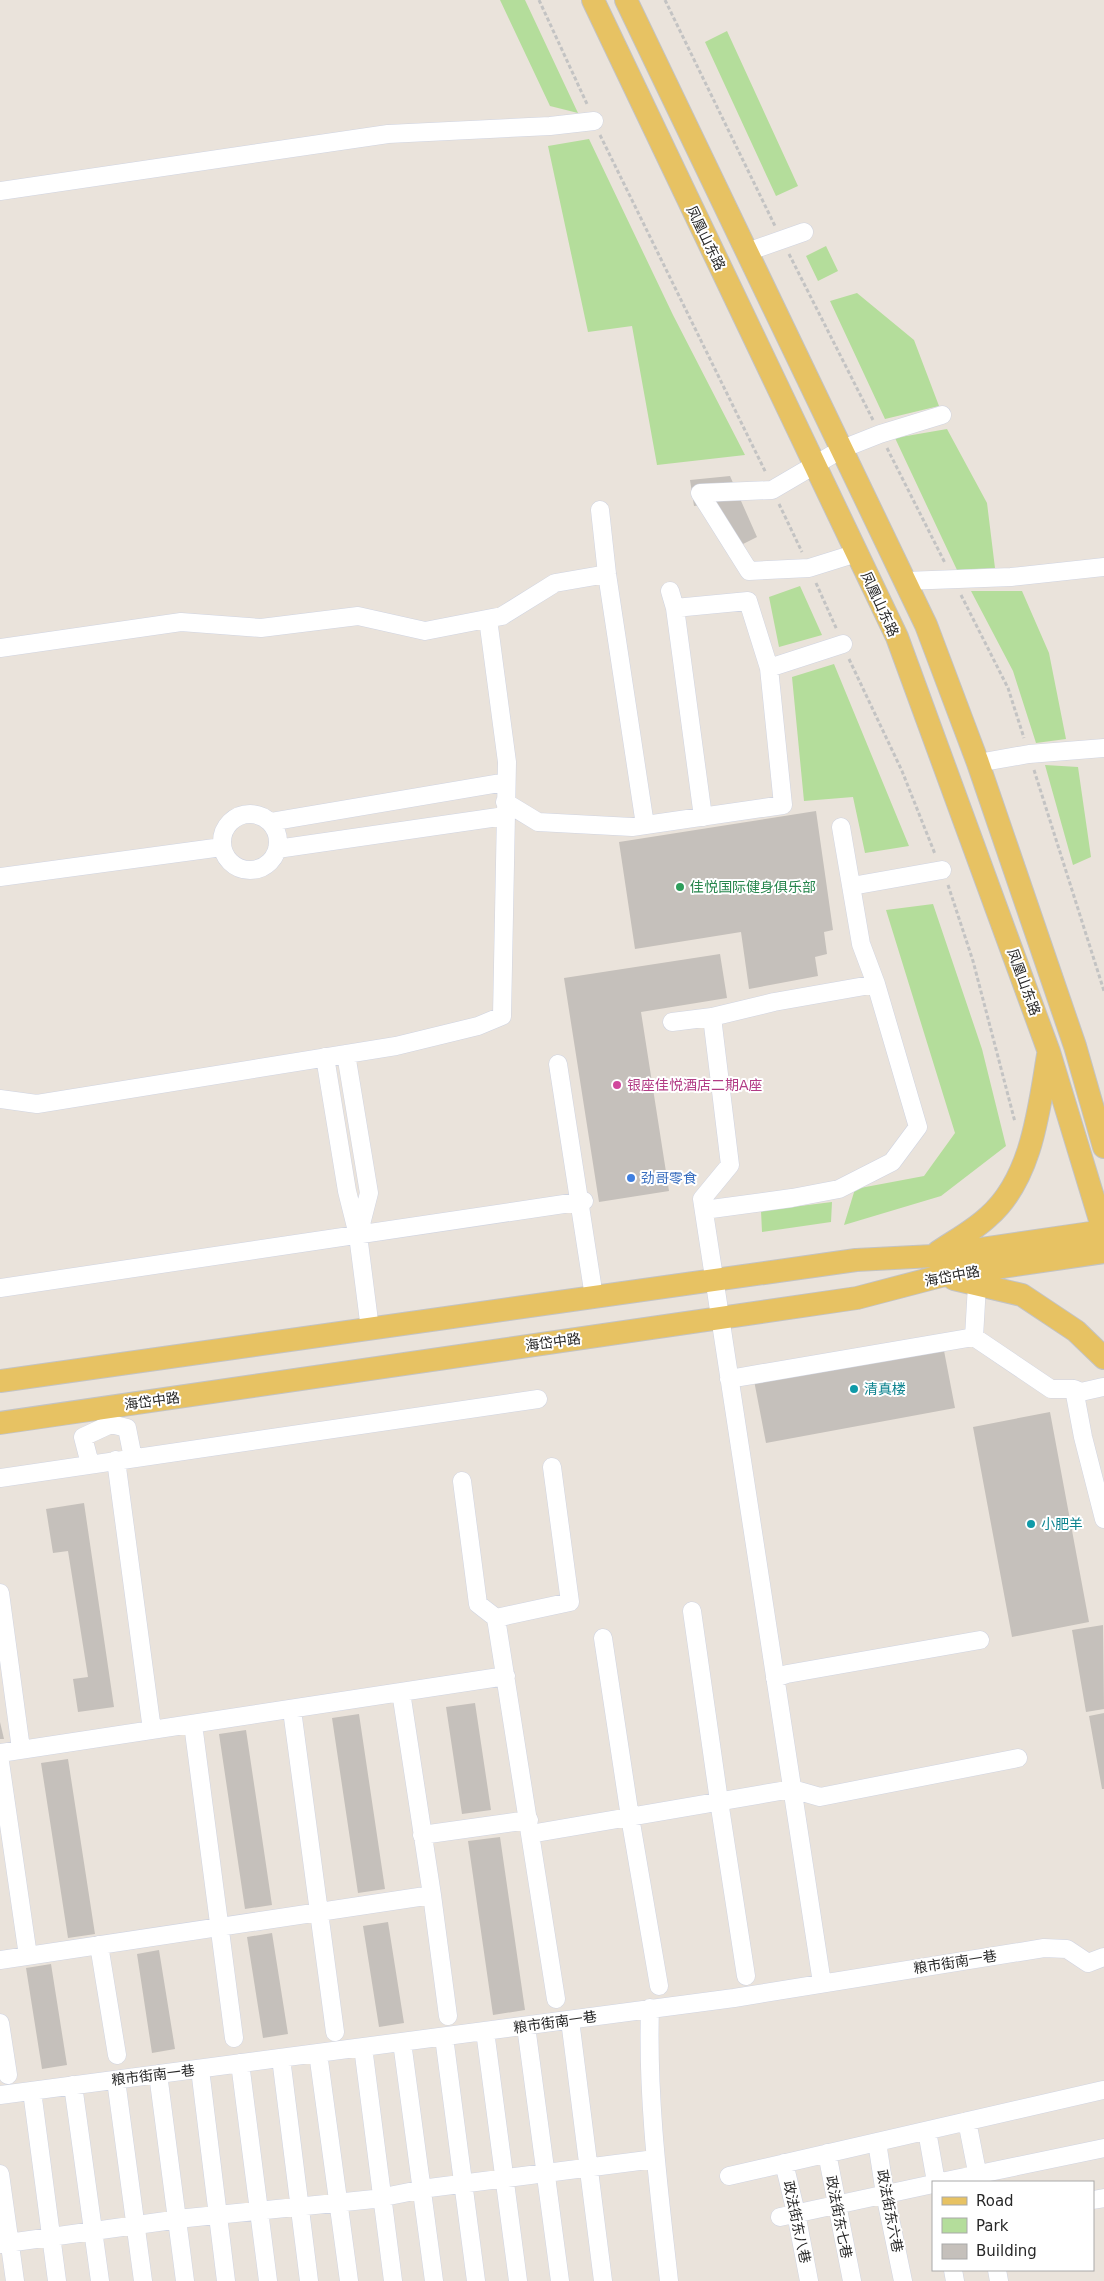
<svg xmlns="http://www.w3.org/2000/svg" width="1104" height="2281" font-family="'DejaVu Sans','Noto Sans SC',sans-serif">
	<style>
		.green { fill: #b4dd9b }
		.building { fill: #c5c0bb }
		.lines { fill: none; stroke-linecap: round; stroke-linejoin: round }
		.minor-casing { stroke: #d0d4e1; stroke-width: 19 }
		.major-casing { stroke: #c3c3c3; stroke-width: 24 }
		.path { stroke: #c3c3c3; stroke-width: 3; stroke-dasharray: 4 2.5; stroke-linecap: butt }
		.minor { stroke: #fff; stroke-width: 18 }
		.major { stroke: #e7c263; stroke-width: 22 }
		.leisure-dot { fill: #2e9e5b; stroke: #fff; stroke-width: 2 }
		.hotel-dot { fill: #d1479c; stroke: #fff; stroke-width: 2 }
		.shop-dot { fill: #3f7fe0; stroke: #fff; stroke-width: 2 }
		.culture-dot { fill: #0f9aa8; stroke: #fff; stroke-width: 2 }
		.labels { text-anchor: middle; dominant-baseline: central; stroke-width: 4; stroke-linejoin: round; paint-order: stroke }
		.street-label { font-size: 14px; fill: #282828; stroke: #fff }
		.leisure-label { font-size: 14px; fill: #27864d; stroke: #fff; text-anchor: start }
		.hotel-label { font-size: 14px; fill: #b23c85; stroke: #fff; text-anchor: start }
		.shop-label { font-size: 14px; fill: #366cbe; stroke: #fff; text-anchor: start }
		.culture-label { font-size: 14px; fill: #0d838f; stroke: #fff; text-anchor: start }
	</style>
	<rect width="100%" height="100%" fill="#eae3db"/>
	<!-- green -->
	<path class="green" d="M500,0H525L578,113L550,106Z
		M727,31L798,186L776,196L705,42Z
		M589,139L673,315L745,455L657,465L632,326L588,332L548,146Z
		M826,246L838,271L818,281L806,256Z
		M857,293L914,340L939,406L885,419L830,301Z
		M947,429L987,503L995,568L957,570L895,438Z
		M800,586L822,635L779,647L769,597Z
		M971,591H1022L1049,653L1066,739L1036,743L1013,671Z
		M834,664L909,846L865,853L853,797L804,801L792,677Z
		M1045,765L1078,767L1091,857L1073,865Z
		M933,904L982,1049L1006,1146L941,1196L844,1225L855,1189L924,1176L955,1133L886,910Z
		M832,1202L831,1222L762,1232L761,1211Z"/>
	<!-- building -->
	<path class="building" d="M730,476L757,537L729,551L703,505L694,506L690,480Z
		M816,811L833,930L824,932L827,954L815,957L818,976L749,989L741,932L635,949L619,842Z
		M720,954L727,998L641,1012L669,1191L599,1202L564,978Z
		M941,1335L955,1408L766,1443L752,1370Z
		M1050,1412L1089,1622L1012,1637L973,1427Z
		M84,1503L114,1707L78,1712L73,1679L88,1677L68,1551L53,1553L46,1509Z
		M1103,1625L1104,1709L1086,1712L1072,1630Z
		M475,1703L491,1810L462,1814L446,1707Z
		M1104,1713V1789H1102L1089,1716Z
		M359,1714L385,1889L358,1893L332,1718Z
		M0,1722L4,1739H0Z
		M246,1730L272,1905L245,1909L219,1734Z
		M68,1759L95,1934L68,1938L41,1763Z
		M500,1837L525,2010L493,2015L468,1841Z
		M388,1922L404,2023L379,2027L363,1926Z
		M272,1933L288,2034L263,2038L247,1937Z
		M159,1950L175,2049L152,2053L137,1954Z
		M51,1964L67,2065L42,2069L26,1968Z"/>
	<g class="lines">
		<defs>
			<path id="minor" d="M0,191L388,134L550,126L594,121
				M747,252L804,232
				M600,510L607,574L645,825
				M857,553L809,568L749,571L700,493L772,490L842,449L880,434L942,415
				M905,581L1011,577L1104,567
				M670,591L675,608L703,817
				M0,648L181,622L261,628L358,616L425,631L502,616L555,583L607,574
				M769,668L843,644
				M978,763L1029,754L1104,748
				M505,802L538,822L632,827L783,805L769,668L748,601L675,608
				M222 842a28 28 0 1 1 56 0a28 28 0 1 1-56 0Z
				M270,822L506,782
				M277,849L505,816
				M0,877L222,847
				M852,886L942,870
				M712,1017L730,1165L702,1199L822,1983
				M672,1022L712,1017L774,1002L876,984
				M346,1054L369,1193L359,1232
				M325,1057L347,1191L358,1235L370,1329
				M558,1064L594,1297
				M0,1099L37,1104L396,1046L478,1026L502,1016L507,762L488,619
				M704,1210L792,1198L839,1189L892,1162L918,1127L876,984L861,944L841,827
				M0,1288L584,1201
				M974,1337L977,1285
				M729,1379L974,1337L1051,1389H1074L1083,1437L1104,1519
				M1074,1389L1081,1392L1103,1387
				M116,1460L152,1730
				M90,1464L83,1437L111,1424L127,1428L133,1458
				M0,1478L538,1399
				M462,1481L478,1604L496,1618L556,1999
				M0,1593L21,1749
				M692,1611L719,1801L746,1976
				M496,1618L570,1602L552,1467
				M603,1638L630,1817L659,1986
				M775,1678L787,1674L980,1640
				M401,1692L432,1895L448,2016
				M292,1710L335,2032
				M193,1724L234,2038
				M0,1753L506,1676
				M0,1762L28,1956
				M530,1834L792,1789L820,1797L1018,1758
				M422,1835L529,1820
				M99,1945L117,2055
				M0,1960L432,1895
				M650,2008C647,2100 659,2191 669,2281
				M570,2020L603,2281
				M0,2023L8,2075
				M526,2026L560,2281
				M485,2031L518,2281
				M444,2037L476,2281
				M402,2042L434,2281
				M363,2047L393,2281
				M318,2053L349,2281
				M281,2058L309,2281
				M240,2063L268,2281
				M200,2069L226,2281
				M158,2074L185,2281
				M116,2080L143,2281
				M73,2085L100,2281
				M32,2091L57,2281
				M0,2095L734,1998L1044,1948L1067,1949L1088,1963L1104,1957
				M967,2121L979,2182
				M927,2131L936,2182
				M877,2142L885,2194L903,2281
				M827,2153L852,2281
				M784,2163L796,2213L809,2281
				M0,2174L15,2281
				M729,2176L1103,2090
				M941,2182L1104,2148
				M1093,2200L1104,2198
				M780,2217L933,2184
				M0,2244L187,2218L374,2199L429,2188L655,2159
				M953,2270L955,2281
				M997,2270L999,2281"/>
			<path id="major" d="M593,0L897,637L1049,1052L1104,1233
				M626,0L926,625L978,763L1075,1046L1104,1147
				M938,1252C954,1241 973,1231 988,1217C1032,1179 1039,1109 1048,1055
				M954,1279L1022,1295L1076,1331L1104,1358
				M0,1381L856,1260L933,1256L1104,1231
				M0,1423L857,1298L941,1276L1104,1252"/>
		</defs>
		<!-- minor casing -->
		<use href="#minor" class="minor-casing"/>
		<!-- major casing -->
		<use href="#major" class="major-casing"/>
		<!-- path -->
		<path class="path" d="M539,0L587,104
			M665,0L775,226
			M600,135L766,473
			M789,254L873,420
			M887,448L945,563
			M779,504L802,552
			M816,583L837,630
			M961,595L1008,688L1024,738
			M849,659L902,771L935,854
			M1034,770L1104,991
			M948,885L973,961L1015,1122"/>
		<!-- minor -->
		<use href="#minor" class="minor"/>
		<!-- major -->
		<use href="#major" class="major"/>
	</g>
	<!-- markers -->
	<circle class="leisure-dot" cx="680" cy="887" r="5"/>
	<circle class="hotel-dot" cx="617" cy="1085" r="5"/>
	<circle class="shop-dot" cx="631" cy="1178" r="5"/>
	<g class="culture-dot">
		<circle cx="854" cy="1389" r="5"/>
		<circle cx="1031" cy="1524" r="5"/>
	</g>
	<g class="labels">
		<!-- street labels -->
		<g class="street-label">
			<text transform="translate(706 238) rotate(64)">凤凰山东路</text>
			<text transform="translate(880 604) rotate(65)">凤凰山东路</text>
			<text transform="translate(1024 982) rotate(70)">凤凰山东路</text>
			<text transform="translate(952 1276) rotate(-11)">海岱中路</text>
			<text transform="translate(553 1342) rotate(-8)">海岱中路</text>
			<text transform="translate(152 1401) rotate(-8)">海岱中路</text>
			<text transform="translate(955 1962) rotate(-9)">粮市街南一巷</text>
			<text transform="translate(555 2022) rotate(-8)">粮市街南一巷</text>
			<text transform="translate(153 2075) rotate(-7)">粮市街南一巷</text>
			<text transform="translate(890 2211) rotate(79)">政法街东六巷</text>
			<text transform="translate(839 2217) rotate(79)">政法街东七巷</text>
			<text transform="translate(797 2222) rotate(78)">政法街东八巷</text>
		</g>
		<!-- leisure labels -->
		<g class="leisure-label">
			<text x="690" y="887">佳悦国际健身俱乐部</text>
		</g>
		<!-- hotel labels -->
		<g class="hotel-label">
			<text x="627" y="1085">银座佳悦酒店二期A座</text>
		</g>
		<!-- shop labels -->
		<g class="shop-label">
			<text x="641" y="1178">劲哥零食</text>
		</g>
		<!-- culture labels -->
		<g class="culture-label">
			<text x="864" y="1389">清真楼</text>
			<text x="1041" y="1524">小肥羊</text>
		</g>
	</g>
	<!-- legend -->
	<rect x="932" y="2181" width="162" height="90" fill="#ffffff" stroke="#a9a9a9"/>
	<rect x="942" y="2197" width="25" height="8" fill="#e7c263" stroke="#a9a9a9"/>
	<text x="976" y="2206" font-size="15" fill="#282828">Road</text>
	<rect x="942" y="2218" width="25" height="15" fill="#b4dd9b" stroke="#a9a9a9"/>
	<text x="976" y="2231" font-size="15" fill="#282828">Park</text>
	<rect x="942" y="2244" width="25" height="15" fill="#c5c0bb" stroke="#a9a9a9"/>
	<text x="976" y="2256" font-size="15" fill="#282828">Building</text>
</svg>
